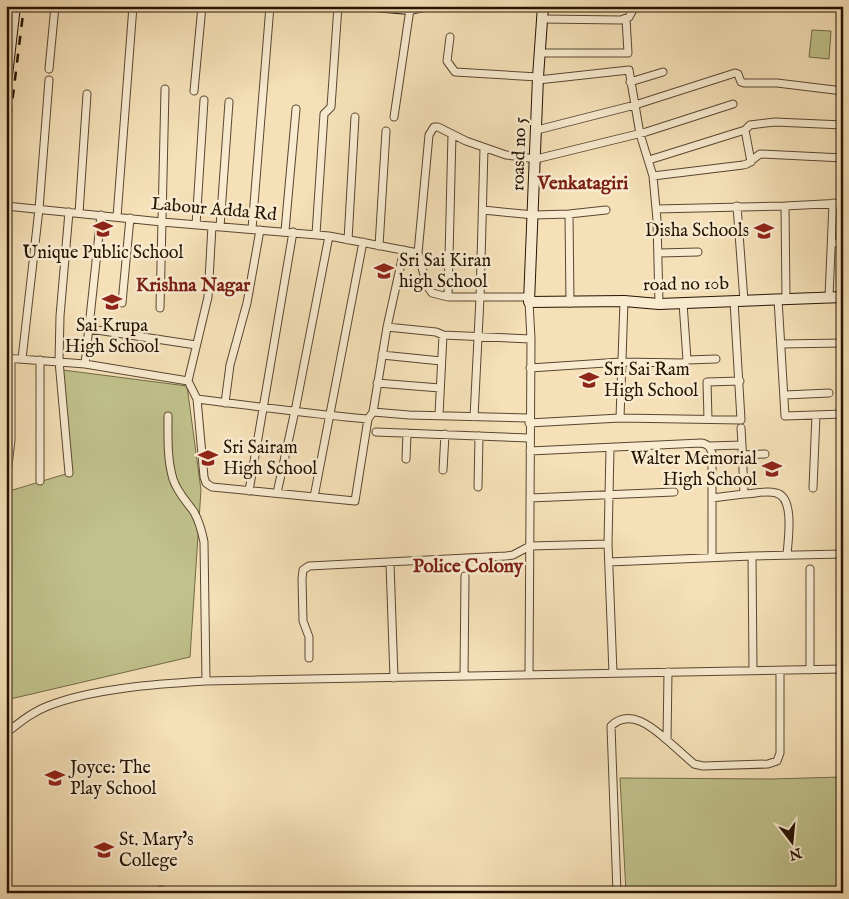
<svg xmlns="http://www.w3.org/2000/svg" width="849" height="899" font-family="'IM FELL English',serif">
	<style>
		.green { fill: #c0c18b; stroke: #736a47 }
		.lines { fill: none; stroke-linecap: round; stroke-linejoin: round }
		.street-casing { stroke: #5a4630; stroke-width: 9 }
		.secondary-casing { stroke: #261303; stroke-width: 12 }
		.street { stroke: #f8ebd0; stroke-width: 7 }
		.secondary { stroke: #f8ebd0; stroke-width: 10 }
		.rail { stroke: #261303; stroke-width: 2.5; stroke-dasharray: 9 9; stroke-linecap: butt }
		.labels { text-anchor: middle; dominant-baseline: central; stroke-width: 5; stroke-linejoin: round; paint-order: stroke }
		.street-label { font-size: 18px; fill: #261303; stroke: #f8ebd0 }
		.poi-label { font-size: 18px; fill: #261303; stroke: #f8ebd0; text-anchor: start }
		.neighbourhood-label { font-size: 19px; font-weight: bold; fill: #7a1f14; stroke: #f8ebd0 }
	</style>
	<rect width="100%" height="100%" fill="#f5e0b7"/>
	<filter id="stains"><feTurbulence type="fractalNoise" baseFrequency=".004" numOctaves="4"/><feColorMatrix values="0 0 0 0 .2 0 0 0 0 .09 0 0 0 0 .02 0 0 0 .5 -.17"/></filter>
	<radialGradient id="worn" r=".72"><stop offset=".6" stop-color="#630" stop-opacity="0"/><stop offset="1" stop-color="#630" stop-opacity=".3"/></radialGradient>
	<!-- green -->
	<path class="green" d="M812,30L831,31L829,59L809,57Z
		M63,370L187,386L201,490L190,657L6,700V492L69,473Z
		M842,777L843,798L838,893H626L620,778L772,779Z"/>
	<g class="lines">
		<defs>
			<path id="street" d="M543,19L621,20L629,17L635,6
				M450,37L447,61L455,72L538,77
				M540,53H628L626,19
				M49,69L55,6
				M538,80L629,70L640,134L653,176L657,220L659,304
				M630,82L663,72
				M194,91L202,6
				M394,117L410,9
				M537,130L635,105L735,73L738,74L741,82L744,83H777L843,91
				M745,130L751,162
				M649,160L745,130L750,125L775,122L843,125
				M653,176L743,165L747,164L760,154L843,158
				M6,206L162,222L329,236L418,253
				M737,206L744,301
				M785,206L786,299
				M656,209L785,206L843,203
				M483,210L534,215L569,214L606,210
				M69,212L60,316L59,361L69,473
				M79,213L87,94
				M569,214L570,303
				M117,217L133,6
				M196,225L204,100
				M220,227L229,102
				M252,229L270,6
				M285,231L296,109
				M316,234L324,114L331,107L338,6
				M348,240L355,117
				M832,243H843
				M379,246L386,131
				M659,253L698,252
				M448,297L452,134
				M530,297H448L432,293L427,286L418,253L429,135L434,127H438L466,141L506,155L536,159L646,132L733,104
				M829,297L833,203
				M778,299L785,416L843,414
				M529,302L531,339L529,675
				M122,303L130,218
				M683,303L687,360
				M160,308L165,89
				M387,327L436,332L443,335L531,339
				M90,329L196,345
				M781,344L843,343
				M382,355L441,361
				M6,358L85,364L188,381L197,399C254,406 311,414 368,419L373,412L387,327L404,250
				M22,359L39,209L49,80
				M85,364L101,215
				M530,368L621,362L684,363L687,360L716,359
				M188,381L208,297L212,226
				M377,383L440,388
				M785,395L829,393
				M197,399L204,477L206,483L212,487L355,501L368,419
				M225,403L230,365L247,303L260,230
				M373,412L409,415L529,418
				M439,415L443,335
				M168,416C168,437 167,459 173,479C177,492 187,502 194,512C199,521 202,532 204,542L206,681
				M474,417L480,298L484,148
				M620,418L624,301
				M708,419L707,382L740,381
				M529,423L620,418L741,420L734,301
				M741,428L742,445
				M376,432L529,438
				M709,446L742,445L744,494C754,494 766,490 776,493C795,497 788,540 787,555
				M610,448L608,544L613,673
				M530,451L701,443C708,444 710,447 712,453V557
				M742,455L765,454
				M406,459L407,433
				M443,470L445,434
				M40,481V360
				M6,483L11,440V358
				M478,487L479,436
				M813,488L816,415
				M249,491L293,232
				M277,493L296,406L329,236
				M314,497L363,242
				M530,498L674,492
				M712,498L744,494
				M609,562L752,556
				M390,563L394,678
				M810,569V670
				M309,658V637L303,621L302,579L303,570L309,566L506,556L513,555L530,546L608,544
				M753,670L752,556L843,554
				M668,672L667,740L694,764L703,766L768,764L777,761L780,753V671
				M464,676L465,576
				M6,733C19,723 32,712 48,706C93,688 158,684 206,681L843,669
				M161,893V890
				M617,893L611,726C630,708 652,727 667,740"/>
			<path id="secondary" d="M373,6L410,9L424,6
				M543,6L538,77L529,302L624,301L659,304L843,297
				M6,84L15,6"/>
		</defs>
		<!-- street casing -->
		<use href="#street" class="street-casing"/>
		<!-- secondary casing -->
		<use href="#secondary" class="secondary-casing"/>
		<!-- street -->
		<use href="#street" class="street"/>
		<!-- secondary -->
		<use href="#secondary" class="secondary"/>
		<!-- rail -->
		<path class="rail" d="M6,152L24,6"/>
	</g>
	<!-- icons -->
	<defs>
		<symbol id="university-bare" viewBox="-9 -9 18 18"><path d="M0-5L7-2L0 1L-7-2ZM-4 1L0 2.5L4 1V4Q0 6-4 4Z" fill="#8f2418" stroke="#f8ebd0" stroke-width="2.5" paint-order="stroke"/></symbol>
	</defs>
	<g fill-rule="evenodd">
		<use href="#university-bare" x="89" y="215" width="28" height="28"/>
		<use href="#university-bare" x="750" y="217" width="28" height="28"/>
		<use href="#university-bare" x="370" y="257" width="28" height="28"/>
		<use href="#university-bare" x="98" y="288" width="28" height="28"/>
		<use href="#university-bare" x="575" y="366" width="28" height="28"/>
		<use href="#university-bare" x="194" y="444" width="28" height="28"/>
		<use href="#university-bare" x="758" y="455" width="28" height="28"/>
		<use href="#university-bare" x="41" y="764" width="28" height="28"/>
		<use href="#university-bare" x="90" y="836" width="28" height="28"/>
	</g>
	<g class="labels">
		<!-- street labels -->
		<g class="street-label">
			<text transform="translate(520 154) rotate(-88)">roasd no 5</text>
			<text transform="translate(214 210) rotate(5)">Labour Adda Rd</text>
			<text transform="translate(686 285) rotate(-1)">road no 10b</text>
		</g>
		<!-- poi labels -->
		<g class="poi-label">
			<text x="749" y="231" text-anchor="end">Disha Schools</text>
			<text x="103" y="253" text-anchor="middle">Unique Public School</text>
			<text x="399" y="261">Sri Sai Kiran<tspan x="399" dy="21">high School</tspan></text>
			<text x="112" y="326" text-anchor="middle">Sai Krupa<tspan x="112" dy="21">High School</tspan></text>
			<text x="604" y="370">Sri Sai Ram<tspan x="604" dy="21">High School</tspan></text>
			<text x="223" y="448">Sri Sairam<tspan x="223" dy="21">High School</tspan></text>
			<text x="757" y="459" text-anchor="end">Walter Memorial<tspan x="757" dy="21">High School</tspan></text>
			<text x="70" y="768">Joyce: The<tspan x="70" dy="21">Play School</tspan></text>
			<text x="119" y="840">St. Mary's<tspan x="119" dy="21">College</tspan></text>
		</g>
		<!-- neighbourhood labels -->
		<g class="neighbourhood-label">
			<text x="583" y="184">Venkatagiri</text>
			<text x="193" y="286">Krishna Nagar</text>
			<text x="468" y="567">Police Colony</text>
		</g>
	</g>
	<!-- margin -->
	<rect width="849" height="899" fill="none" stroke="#f5e0b7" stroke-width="25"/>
	<rect x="8" y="8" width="834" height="884" fill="none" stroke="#261303" stroke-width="2.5"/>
	<rect x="12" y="12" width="824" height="874" fill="none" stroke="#261303"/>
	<!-- north arrow -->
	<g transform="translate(792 842) rotate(164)" stroke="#f8ebd0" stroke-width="4" paint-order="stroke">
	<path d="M0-4L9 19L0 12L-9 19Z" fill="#261303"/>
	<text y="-8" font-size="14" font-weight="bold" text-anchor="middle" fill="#261303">N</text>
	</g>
	<rect width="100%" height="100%" filter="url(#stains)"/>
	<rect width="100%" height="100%" fill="url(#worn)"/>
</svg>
